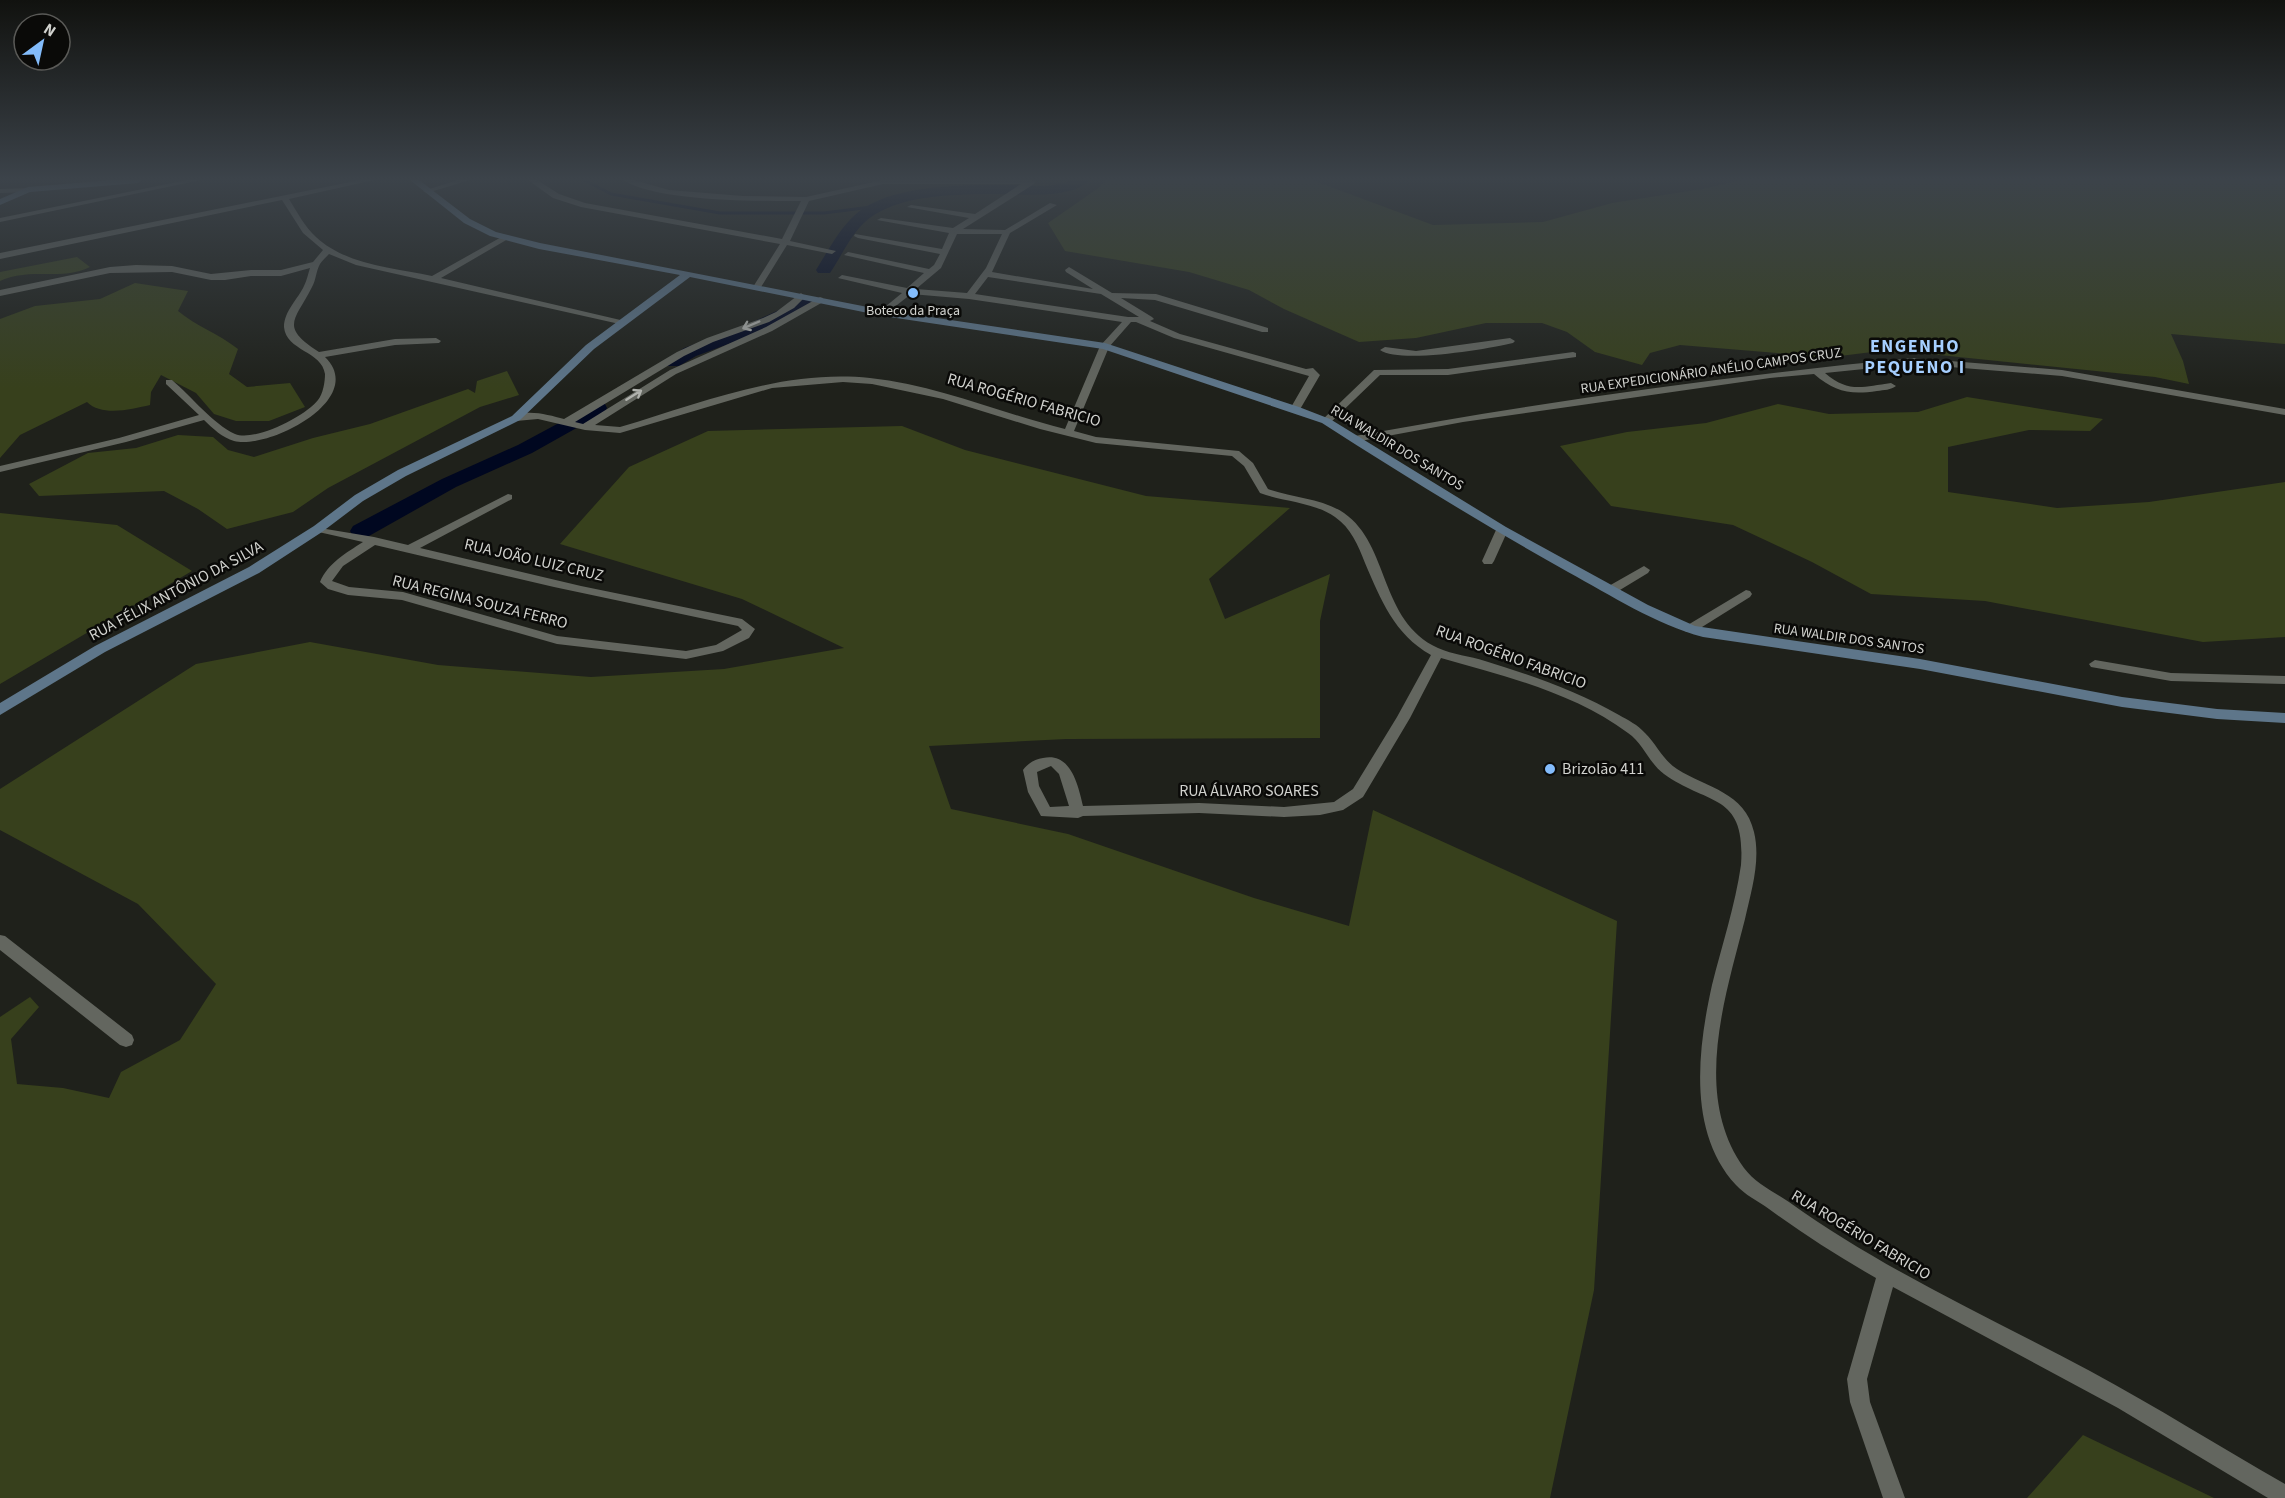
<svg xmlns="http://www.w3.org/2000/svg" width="2285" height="1498" font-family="'Source Sans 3',sans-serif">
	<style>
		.green { fill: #37401c }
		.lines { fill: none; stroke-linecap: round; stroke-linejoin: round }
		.stream { stroke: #000720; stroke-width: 3 }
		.river { fill: #000720; fill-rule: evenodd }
		.street { fill: #63665f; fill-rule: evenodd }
		.secondary { fill: #5e768a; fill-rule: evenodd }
		.oneway { stroke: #b0b2ad }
		.poi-dot { fill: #83bcfb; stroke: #0a0a08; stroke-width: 2 }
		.labels { text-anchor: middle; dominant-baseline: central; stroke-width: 5; stroke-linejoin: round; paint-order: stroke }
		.far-poi-label { font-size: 14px; fill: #d1d2ce; stroke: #0a0a08 }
		.far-street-label { font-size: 14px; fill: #d1d2ce; stroke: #0a0a08 }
		.street-label { font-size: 16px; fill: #d1d2ce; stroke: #0a0a08 }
		.poi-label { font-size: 16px; fill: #d1d2ce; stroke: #0a0a08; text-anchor: start }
		.far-district-label { font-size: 18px; font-weight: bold; letter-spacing: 1.5px; fill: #a6cfff; stroke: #0a0a08 }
	</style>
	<rect width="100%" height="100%" fill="#1f211b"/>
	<!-- green -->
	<path class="green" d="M1107,180H1312L1433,225L1543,222L1612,203L1702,189L1742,180H2285V344L2171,334L2183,361L2189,384L2155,377L1920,353L1872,352L1816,359L1777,353L1680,345L1650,353L1642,365L1595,352L1567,332L1542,323H1486L1416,338L1359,342L1284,309L1249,290L1189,272L1065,251L1048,223L1097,189Z
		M77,257L90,267C63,281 29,267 0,281V272Z
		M135,283L188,291L178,311C196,326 219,334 238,349L229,374L247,387L290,383L305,407L269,421H236L214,414L196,393L161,375L151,392L150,405C132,409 102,417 87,402L20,435L0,458V319L35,306L100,299Z
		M507,371L519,395L480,407L328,488L293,512L227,529L198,509L164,491L39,496L29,484L88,453L136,448L178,435L213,437L228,450L254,457L313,438L370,424L468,389L475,393L477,381Z
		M1967,397L2103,419L2090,431L2029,430L1948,447V492L2057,508L2149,502L2285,482V637L2203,642L1985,601L1871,594L1812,562L1733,525L1611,506L1560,446L1627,432L1706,423L1778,404L1829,414L1918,412Z
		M902,426L965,450L1146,496L1290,508L1209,579L1225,619L1330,574L1320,621V738L1066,739L929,746L951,809L1068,834L1254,898L1349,926L1373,810L1617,921L1594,1290L1550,1498H0V1017L30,997L39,1007L11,1039L17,1084L63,1088L109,1098L121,1072L180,1040L216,984L138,904L0,830V789L196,664L310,642L438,665L591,677L724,669L844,648L742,599L560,544L629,467L708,431Z
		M0,513L117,525L192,571L0,684Z
		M2083,1435L2214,1498H2027Z"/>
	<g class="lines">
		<!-- stream -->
		<path class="stream" d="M584,180L611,194L720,213H824L879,206"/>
		<!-- river -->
		<path class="river" d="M1072,180H1089C1072,201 1012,193 986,194C950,195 906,195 874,215C853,228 843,254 830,273H818L816,270C828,251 839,229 856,214C890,184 965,185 1008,185C1029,185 1053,189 1072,180Z
			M805,298L813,303L811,307L758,333L696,356L679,366H667L664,362L684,348L746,325Z
			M598,402L605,404L607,408L605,412L532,453L456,487L369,536L361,537L353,536L350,531L353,526L442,479L518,445Z"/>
		<!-- street -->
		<path class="street" d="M187,180H201L0,222V218Z
			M360,180H374L289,199C297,212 305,227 316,237C346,265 394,268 432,276L505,235H508V239L441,278L629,322L624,325L356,265L329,254C326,257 322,261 320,264C316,271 316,280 312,287C295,321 279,326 319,352L395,339L436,338L441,341L439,343L395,345L325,357C368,399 269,450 234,441C223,438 212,428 204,420L126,442L0,472V466L119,438L199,415L166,384V380H172C191,396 213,424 235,434C255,442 306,416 318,400C323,394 325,382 325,374C322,351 286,351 284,327C284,311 298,299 304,286C307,280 308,274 310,268L281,276H251L225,280H211L172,272L110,273L0,296V290L110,267L136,265L172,266L211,274L251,270H281L313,262L323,250L303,233L282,200L0,259V253Z
			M458,180H470L427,193L423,191Z
			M528,180H537L559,194L585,203L782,239L801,201C758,201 658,202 623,180H634L669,190L743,196L806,197L883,180H1031L1035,182L1034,184L963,229L1005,230L1050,203L1057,205L1010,233L992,272L1093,289L1066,272L1065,270L1069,267L1112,293L1156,294L1268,328V332H1262L1155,300L1121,298L1152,317L1154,319L1150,321L1180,334L1306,369L1313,368L1320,375L1299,411H1291L1290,409L1309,376L1174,338L1136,322H1131L1109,347L1074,431L1096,437L1239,451L1253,463L1268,489C1293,498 1322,498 1344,513C1390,545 1379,621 1438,648C1453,655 1470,656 1485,661C1531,675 1577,691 1619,715C1628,720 1638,725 1645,733C1657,745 1663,760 1677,769C1707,788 1745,792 1754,832C1761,861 1751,892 1745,919C1725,998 1692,1095 1744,1168C1755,1183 1774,1192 1789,1202C1882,1269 1989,1317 2090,1371C2157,1407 2220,1447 2285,1484V1498H2268L2118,1408L1893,1287L1867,1379L1870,1402L1905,1498H1883L1850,1402L1847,1379L1876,1278C1839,1257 1803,1234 1769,1209C1758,1201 1745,1195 1736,1185C1687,1132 1698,1048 1712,985C1722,945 1735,906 1741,865C1746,792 1708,806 1664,774C1649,763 1643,743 1628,733C1574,693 1505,676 1441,658L1410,718L1363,797L1343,810L1320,815L1284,817L1199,813L1083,816L1078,818L1041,816L1028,792L1023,770C1027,764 1035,759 1043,758C1071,752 1078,785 1083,806L1199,803L1284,807L1334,802L1353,789L1397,717L1431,655C1394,634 1381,600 1365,563C1358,545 1351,528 1335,517C1314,502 1284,502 1260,493L1244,466L1232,456L1096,443L1040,429L943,399L872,384L843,382L772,388L620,433L585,430L538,419L516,421L511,418C525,408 548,415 564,419L677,352L707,338L763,318L776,312L801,293L805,296L804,298L794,308L769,322L713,342L684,356L575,422L583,424L670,370L766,327L820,297L823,298V302L772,331L676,374L595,425L620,427C701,403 783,369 870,378C937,385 1000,413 1065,429L1100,346L1122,322L969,299L911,294L883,316L880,315V311L902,293L838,278L842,275L907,288L924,273L844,255L848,252L929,269L934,265L940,254L858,238L854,236L855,234L942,249L949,233L877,220L881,218L953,228L969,218L907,207L911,205L975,214L1021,184H883L809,201L790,241L836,251L832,254L787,245L761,287L757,290L753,287L780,244L581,207L553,198ZM957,234H1002L986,268L967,293L916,289L941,268ZM988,277L1101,294L1139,317H1128L975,294ZM1051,766L1059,774L1069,806L1050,807L1039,786L1037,772Z
			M31,188L32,190L28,192L0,193V189Z
			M1510,338L1515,341L1513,343C1488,349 1400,364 1380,350L1385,347L1416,351Z
			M1573,352L1576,353V357L1448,375H1380L1330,423L1326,424L1321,421L1374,370L1448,369Z
			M1913,358L2062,370L2285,409V415L2062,376L1913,364L1825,373C1848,393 1862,387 1891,383L1896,386C1891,390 1884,390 1877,391C1850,395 1835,392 1814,374L1770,378L1463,422L1355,442L1350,439L1355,436C1540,402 1726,376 1913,358Z
			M508,494L512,495V499L420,548L581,586L742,619L755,629L749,638L723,651L686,659L557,644L402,600L348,595L328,589L320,582C328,563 346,553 363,542L314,531V527L374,537L408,545ZM375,545L554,587L738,626L742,630L716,645L686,651L557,636L403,592L349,587L332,581L343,566Z
			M1502,527L1508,530L1494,561L1492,564H1484L1482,561L1496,530Z
			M1644,566L1650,570L1648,573L1615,593H1607L1605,590L1607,587Z
			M1746,590L1750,591L1752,594L1750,597L1694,632H1686L1684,629L1686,626Z
			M2095,660L2171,673L2285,676V684L2171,681L2091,667L2089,664Z
			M0,935L5,936L132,1035L134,1040L132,1045L126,1047L120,1045L0,950Z"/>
		<!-- secondary -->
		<path class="secondary" d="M112,180H142L138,183L30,192L0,205V199L28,187Z
			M410,180H419L470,219L496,232L540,243L883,310L1105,343L1299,407L1330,419L1506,527L1648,605L1695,626L1920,659L2122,697L2217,709L2285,713V723L2217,719L2122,707L1920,669L1703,637C1655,624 1612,596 1568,572C1484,525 1403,475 1322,423L1103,349L883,316L690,277L594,349L520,420L406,476L363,501L322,532L259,573L105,652L0,715V703L95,646L249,567L314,526L355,495L398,470L512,416L586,345L680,275L539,249L490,236L464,223Z"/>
	</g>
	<!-- one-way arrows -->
	<defs><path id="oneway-shaft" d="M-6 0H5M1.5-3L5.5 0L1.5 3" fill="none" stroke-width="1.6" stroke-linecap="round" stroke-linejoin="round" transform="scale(1.5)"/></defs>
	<g class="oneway">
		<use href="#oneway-shaft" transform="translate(751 325) rotate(157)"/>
		<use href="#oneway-shaft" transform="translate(634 395) rotate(-32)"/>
	</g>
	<!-- sky -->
	<linearGradient id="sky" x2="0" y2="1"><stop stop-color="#11120f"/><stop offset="0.46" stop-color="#3c434a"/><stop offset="1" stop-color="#3c434a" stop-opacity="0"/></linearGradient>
	<rect width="2285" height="389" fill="url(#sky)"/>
	<!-- markers -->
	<g class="poi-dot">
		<circle cx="913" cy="293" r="6"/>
		<circle cx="1550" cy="769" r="6"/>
	</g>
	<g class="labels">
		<!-- far-poi labels -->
		<g class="far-poi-label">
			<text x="913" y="311">Boteco da Praça</text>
		</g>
		<!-- far-street labels -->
		<g class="far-street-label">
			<text transform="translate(1711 371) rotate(-8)">RUA EXPEDICIONÁRIO ANÉLIO CAMPOS CRUZ</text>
			<text transform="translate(1397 448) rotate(31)">RUA WALDIR DOS SANTOS</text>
			<text transform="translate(1849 639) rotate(8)">RUA WALDIR DOS SANTOS</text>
		</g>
		<!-- street labels -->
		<g class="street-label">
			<text transform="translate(1024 400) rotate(16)">RUA ROGÉRIO FABRICIO</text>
			<text transform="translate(534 560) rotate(13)">RUA JOÃO LUIZ CRUZ</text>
			<text transform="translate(176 591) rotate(-28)">RUA FÉLIX ANTÔNIO DA SILVA</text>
			<text transform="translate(480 602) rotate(14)">RUA REGINA SOUZA FERRO</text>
			<text transform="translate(1511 657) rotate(20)">RUA ROGÉRIO FABRICIO</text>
			<text x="1249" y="791">RUA ÁLVARO SOARES</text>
			<text transform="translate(1861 1235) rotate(31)">RUA ROGÉRIO FABRICIO</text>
		</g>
		<!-- poi labels -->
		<g class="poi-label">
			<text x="1562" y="769">Brizolão 411</text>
		</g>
		<!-- far-district labels -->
		<g class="far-district-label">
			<text x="1915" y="346">ENGENHO<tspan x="1915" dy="21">PEQUENO I</tspan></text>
		</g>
	</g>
	<!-- north arrow -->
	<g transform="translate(42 42) rotate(33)"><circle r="28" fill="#0a0a08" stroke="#5a5a57" stroke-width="1.5"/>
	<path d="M0-4.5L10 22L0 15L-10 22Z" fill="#83bcfb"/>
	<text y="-9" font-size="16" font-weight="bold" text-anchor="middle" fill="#d1d2ce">N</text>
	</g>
</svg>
